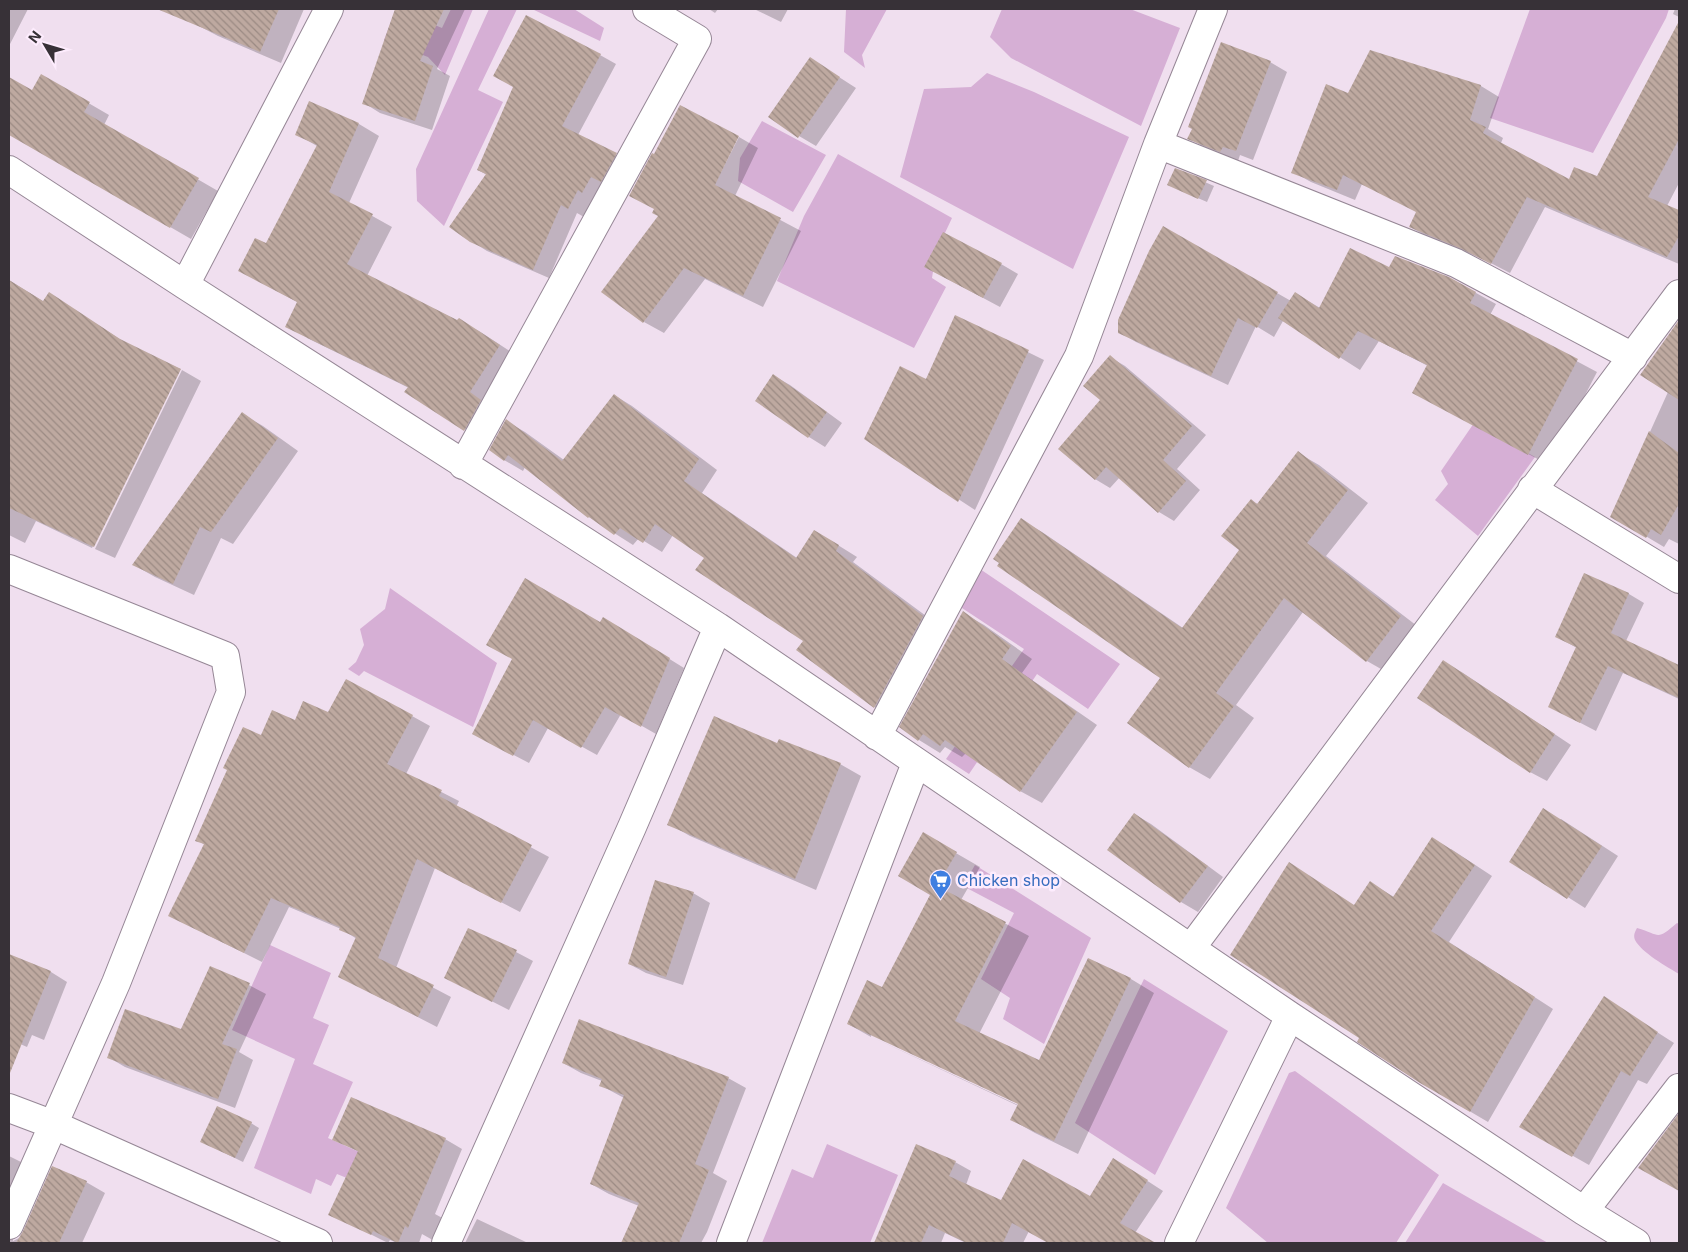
<svg xmlns="http://www.w3.org/2000/svg" width="1688" height="1252" font-family="Inter,sans-serif">
	<style>
		.grass { fill: #d6afd5 }
		.shadow { fill: #0003 }
		.building { fill: url(#building-back-hatch) }
		.lines { fill: none; stroke-linecap: round; stroke-linejoin: round }
		.minor-casing { stroke: #968796; stroke-width: 30 }
		.minor { stroke: #fff; stroke-width: 28 }
		.labels { text-anchor: middle; dominant-baseline: central; stroke-width: 5; stroke-linejoin: round; paint-order: stroke }
		.shop-label { font-size: 16px; fill: #366cbe; stroke: #fdecfd; text-anchor: start }
	</style>
	<defs>
		<pattern id="building-back-hatch" width="6" height="6" patternUnits="userSpaceOnUse" patternTransform="scale(1.25)"><rect width="6" height="6" fill="#bea9a0"/><path d="M-1 5l2 2M0 0l6 6M5-1l2 2" fill="none" stroke="#9b8a83"/></pattern>
	</defs>
	<rect width="100%" height="100%" fill="#f0dfef"/>
	<!-- grass -->
	<path class="grass" d="M396,9L442,28L451,9H473L445,75L428,57L384,40Z
		M489,9H517L478,90L503,102L444,226L417,201L416,169Z
		M532,9H574L604,28L600,41Z
		M846,9H887L862,55L865,68L844,52Z
		M1002,9H1130L1180,28L1141,126L1011,58L990,37Z
		M1530,9H1669L1666,18L1593,153L1490,118Z
		M987,73L1034,92L1129,137L1073,269L900,177L924,89L971,87Z
		M762,121L826,155L793,212L738,181L740,158Z
		M838,154L952,218L936,252L932,278L946,287L914,348L777,281L804,216Z
		M1474,423L1535,457L1478,536L1435,500L1448,484L1441,471Z
		M980,569L1120,664L1088,709L1037,674L969,774L946,759L1024,649L959,606Z
		M390,588L497,663L473,727L364,671L359,676L348,669L356,662L364,645L360,629L385,609Z
		M975,865L1091,938L1044,1044L1003,1019L1010,998L981,979L1014,913L963,886Z
		M1677,923L1679,924V974C1666,966 1642,953 1635,940C1633,935 1635,932 1637,928C1661,935 1656,941 1677,923Z
		M270,945L331,973L313,1018L329,1025L313,1064L353,1082L328,1138L424,1181L386,1194L337,1174L331,1186L316,1179L311,1194L254,1168L295,1059L232,1030Z
		M1144,979L1228,1031L1155,1175L1075,1123Z
		M1295,1071L1439,1175L1396,1243H1268L1226,1208L1289,1073Z
		M827,1144L898,1175L870,1243H762L792,1169L813,1178Z
		M1443,1183L1548,1243H1405Z"/>
	<!-- shadow -->
	<path class="shadow" d="M9,9H28L9,46Z
		M204,9H304L281,63L218,36L197,25Z
		M397,9H465L437,69L450,76L432,130L380,113L364,103Z
		M709,9H718L715,13Z
		M754,9H788L781,22Z
		M1675,9H1679V17L1673,14Z
		M1679,23V183L1667,206L1679,211V264L1545,207L1510,273L1481,258L1428,237L1410,227L1418,212L1362,184L1355,200L1311,182L1293,172L1348,94L1371,51L1481,86L1499,97L1488,129L1503,138L1501,143L1570,181L1597,178Z
		M600,55L616,64L578,135L632,163L599,201L594,198L584,217L577,213L549,278L487,251L471,241L487,175L478,170L515,87Z
		M811,59L856,88L816,146L799,136Z
		M1270,62L1287,72L1253,160L1240,155L1238,161L1206,148L1189,138Z
		M42,76L109,115L104,125L218,191L191,239L9,134V79L32,92Z
		M310,103L359,124L379,136L349,203L392,227L367,276L479,331L519,357L485,441L465,429L409,388L307,338L299,303L240,271L267,245L317,146L296,134Z
		M739,137L758,148L735,196L801,231L763,307L705,279L664,333L644,322Z
		M1175,169L1214,186L1207,202L1177,189Z
		M1163,228L1291,301L1295,293L1320,308L1390,269L1449,278L1496,304L1490,315L1597,372L1549,465L1434,404L1428,366L1379,341L1360,370L1283,321L1274,337L1256,326L1228,385L1136,342L1119,332Z
		M1001,264L1018,274L1000,307L942,276Z
		M9,280L44,302L49,294L129,345L180,369L92,548L36,521L25,543L9,535Z
		M956,317L1044,360L975,510L865,438L926,380Z
		M1679,322V544L1669,539L1664,547L1612,516L1668,392L1641,375Z
		M1110,357L1125,366L1206,435L1177,469L1200,490L1174,521L1159,512L1120,477L1110,488L1095,479L1101,400Z
		M182,370L201,381L115,558L95,549Z
		M774,376L790,385L842,423L825,447L809,437Z
		M614,395L632,406L717,470L702,493L797,558L833,542L857,557L853,562L941,627L893,718L875,707L797,650L804,641L706,558L673,535L662,552L639,538L633,545L589,517L525,467L523,471L504,460L506,421L525,432L564,460Z
		M242,414L263,426L298,451L233,544L221,538L194,595L155,577L134,565Z
		M1298,453L1319,465L1368,503L1326,556L1421,629L1388,673L1367,661L1303,612L1236,705L1254,718L1210,779L1189,767L1162,677L1021,520L1042,532L1183,628L1240,550L1251,501L1258,504Z
		M1585,575L1629,594L1644,603L1626,641L1679,667V699L1623,673L1596,731L1550,707L1577,648L1557,637Z
		M963,613L984,625L1032,659L1022,673L1097,725L1042,803L1020,791L966,753L962,757L945,747L940,753L919,740L901,727Z
		M600,624L618,627L684,668L656,734L621,714L597,755L548,728L529,763L489,742Z
		M1460,671L1571,745L1547,781L1530,772Z
		M329,714L412,716L430,726L406,774L459,801L456,807L549,857L520,912L435,868L396,968L451,997L437,1027L340,977L357,939L341,929L289,907L262,962L170,916L205,845L197,840L262,736L295,722Z
		M778,745L840,764L861,776L816,890L690,836L669,824Z
		M1134,814L1151,824L1223,877L1198,912L1181,902L1108,850Z
		M1561,819L1618,856L1585,908L1511,861Z
		M923,834L980,867L961,900L1029,936L979,1034L1039,1062L1088,959L1131,979L1154,993L1078,1154L1035,1133L1012,1120L1018,1105L872,1037L1023,1108L1024,1105L871,1034V1037L848,1024L883,989L931,894Z
		M1451,849L1492,876L1449,942L1553,1009L1488,1122L1420,1082L1361,1038L1355,906L1371,883L1394,897Z
		M693,893L710,903L683,985L646,973L629,964Z
		M516,952L533,961L509,1010L446,978Z
		M9,955L51,972L67,982L44,1040L32,1035L27,1047L9,1039Z
		M249,985L266,994L239,1052L253,1060L235,1108L125,1067L108,1057L181,1030Z
		M1604,998L1674,1043L1647,1084L1638,1080L1589,1165L1520,1126Z
		M563,1063L728,1078L746,1088L713,1173L727,1181L707,1232L701,1243H623L639,1206L609,1194L591,1184L624,1098L600,1085L602,1081L581,1073Z
		M1677,1118L1679,1119V1189L1640,1167Z
		M251,1123L259,1128L243,1162L202,1142Z
		M334,1139H445L462,1149L435,1214L457,1226L438,1243L422,1234L419,1243H397L390,1240L388,1243L330,1214L359,1152Z
		M9,1156L39,1171L13,1230V1241L19,1238L86,1182L105,1193L82,1243H9Z
		M955,1162L971,1171L966,1185L1001,1202L1090,1198L1129,1169L1163,1191L1135,1233L1145,1239L1143,1243H1050L1029,1231L1023,1243H966L945,1233L941,1243L876,1242Z
		M477,1219L528,1243H465Z"/>
	<!-- building -->
	<path class="building" d="M157,9H279L260,52Z
		M395,9H444L420,61L433,66L415,121L362,104Z
		M526,15L601,54L562,126L617,153L601,182L591,177L582,193L578,190L568,209L561,205L533,270L470,242L449,227L486,174L477,170L513,87L493,76Z
		M1679,21V139L1648,197L1679,210V236L1667,257L1527,197L1491,264L1462,249L1409,227L1416,212L1343,175L1337,190L1291,173L1326,84L1348,93L1370,50L1481,85L1470,120L1486,127L1483,133L1569,179L1574,167L1597,176Z
		M1221,42L1271,61L1236,151L1223,147L1220,152L1187,139L1192,129L1188,127Z
		M810,57L840,77L798,138L768,117Z
		M41,74L90,102L84,112L199,178L170,228L9,135V77L32,90Z
		M309,101L359,123L329,192L373,214L347,264L457,320L459,318L500,345L470,392L481,400L464,431L404,392L408,387L285,327L297,302L238,271L255,238L266,243L317,145L295,135Z
		M680,105L739,136L715,185L781,218L743,296L684,268L643,323L601,292L658,216L652,213L654,209L629,196L652,153L654,154Z
		M1175,168L1207,180L1198,199L1167,185Z
		M1163,226L1278,292L1257,328L1238,318L1211,376L1118,333V320L1149,251Z
		M943,232L1002,263L983,298L924,267Z
		M1350,248L1389,267L1395,256L1449,277L1476,292L1470,303L1578,359L1528,455L1412,393L1427,365L1358,331L1339,359L1278,318L1295,292L1319,308Z
		M9,280L43,301L49,292L120,339L181,369L94,547L9,508Z
		M955,315L1029,350L958,502L864,439L900,366L926,379Z
		M1679,320V400L1640,375Z
		M1110,355L1192,426L1163,460L1186,481L1158,513L1106,467L1095,480L1058,449L1100,400L1083,386Z
		M773,374L827,412L808,438L755,401Z
		M614,394L699,459L684,481L796,558L814,530L839,545L836,551L923,616L874,708L796,650L803,641L695,570L704,558L655,524L643,543L620,528L614,535L589,517L588,518L508,455L504,461L489,450L506,419L562,461Z
		M242,412L278,438L211,532L200,527L173,584L132,565Z
		M1649,431L1679,453V504L1661,535L1651,529L1646,538L1610,517Z
		M1298,451L1348,490L1307,543L1401,616L1366,662L1284,598L1216,693L1234,706L1189,768L1127,723L1160,678L997,566L999,563L993,559L1021,518L1182,628L1239,550L1221,536L1251,499L1257,504Z
		M1584,573L1629,593L1611,633L1679,665V698L1608,666L1580,723L1548,707L1576,647L1555,637Z
		M525,578L600,622L603,617L670,658L641,727L605,707L581,748L533,720L513,756L472,734L512,659L486,645Z
		M963,611L1011,646L1002,659L1077,712L1020,792L945,740L940,746L923,734L918,741L899,727Z
		M1443,660L1555,734L1530,773L1417,698Z
		M346,679L413,715L387,764L442,790L439,796L532,845L501,903L417,859L378,958L434,985L418,1017L338,977L356,937L339,930L340,927L271,898L244,953L168,916L204,844L195,841L227,770L223,768L243,727L261,735L272,710L295,720L303,701L328,712Z
		M714,716L777,743L779,739L841,763L795,879L667,825Z
		M1543,808L1602,846L1567,899L1509,862Z
		M1134,813L1208,866L1180,903L1107,850Z
		M923,832L957,852L937,886L1006,922L955,1021L1039,1060L1088,958L1131,978L1054,1141L1010,1120L1018,1104L847,1024L867,980L882,987L930,895L898,876Z
		M1432,837L1475,865L1431,931L1535,997L1470,1112L1420,1083L1357,1042L1359,1038L1230,955L1289,862L1354,905L1370,881L1393,897Z
		M655,880L694,892L666,977L628,964Z
		M468,928L517,950L492,1002L444,978Z
		M9,954L51,971L10,1073L9,1072Z
		M210,966L250,983L222,1044L237,1049L218,1099L107,1058L125,1009L181,1029Z
		M1604,996L1658,1032L1630,1076L1621,1071L1572,1157L1519,1127Z
		M579,1019L729,1077L695,1164L709,1170L689,1222H688L679,1243H621L639,1203L590,1184L624,1095L599,1086L602,1079L562,1063Z
		M351,1097L446,1138L408,1228L405,1226L398,1243L373,1231L371,1235L328,1215L358,1151L332,1140Z
		M217,1106L252,1122L235,1158L200,1142Z
		M1679,1113V1191L1638,1168Z
		M916,1144L956,1161L949,1176L1001,1200L1023,1159L1090,1196L1113,1158L1148,1180L1120,1223L1156,1243H1048L1012,1223L1003,1243H967L929,1225L921,1243H874Z
		M52,1166L87,1181L59,1243H16L23,1231Z"/>
	<g class="lines">
		<defs>
			<path id="minor" d="M1158,144L1456,263L1633,357
				M9,170L185,285L718,627L1290,1016L1584,1211L1636,1243
				M185,285L329,9
				M463,465L697,39L647,9
				M1532,489L1679,579
				M9,569L225,656L231,692L116,983L9,1225
				M877,736L1079,356L1158,144L1213,9
				M1191,948L1679,294
				M9,1108L54,1125L318,1243
				M1584,1211L1679,1088
				M446,1243L632,827L718,627
				M731,1243L916,763
				M1179,1243L1290,1016"/>
		</defs>
		<!-- minor casing -->
		<use href="#minor" class="minor-casing"/>
		<!-- minor -->
		<use href="#minor" class="minor"/>
	</g>
	<!-- icons -->
	<defs>
		<symbol id="supermarket-pin" viewBox="-11 -11 22 30"><path d="M0 17L-7.5 6A9.5 9.5 0 1 1 7.5 6Z" fill="#3f7fe0" stroke="#fdecfd"/><path d="M-6-5.5h2.5l.6 2H6L4.5 2H-2.5L-4.4-4H-6ZM-1.5 3.2a1.3 1.3 0 1 0 .1 0ZM3 3.2a1.3 1.3 0 1 0 .1 0Z" fill="#fff"/></symbol>
	</defs>
	<g fill-rule="evenodd">
		<use href="#supermarket-pin" x="928" y="868" width="25" height="34"/>
	</g>
	<g class="labels">
		<!-- shop labels -->
		<g class="shop-label">
			<text x="957" y="880">Chicken shop</text>
		</g>
	</g>
	<!-- border -->
	<rect width="1688" height="1252" fill="none" stroke="#373137" stroke-width="20"/>
	<!-- north arrow -->
	<g transform="translate(45 45) rotate(308)" stroke="#fdecfd" stroke-width="4" paint-order="stroke">
	<path d="M0-4L9 19L0 12L-9 19Z" fill="#373137"/>
	<text y="-8" font-size="14" font-weight="bold" text-anchor="middle" fill="#373137">N</text>
	</g>
</svg>
